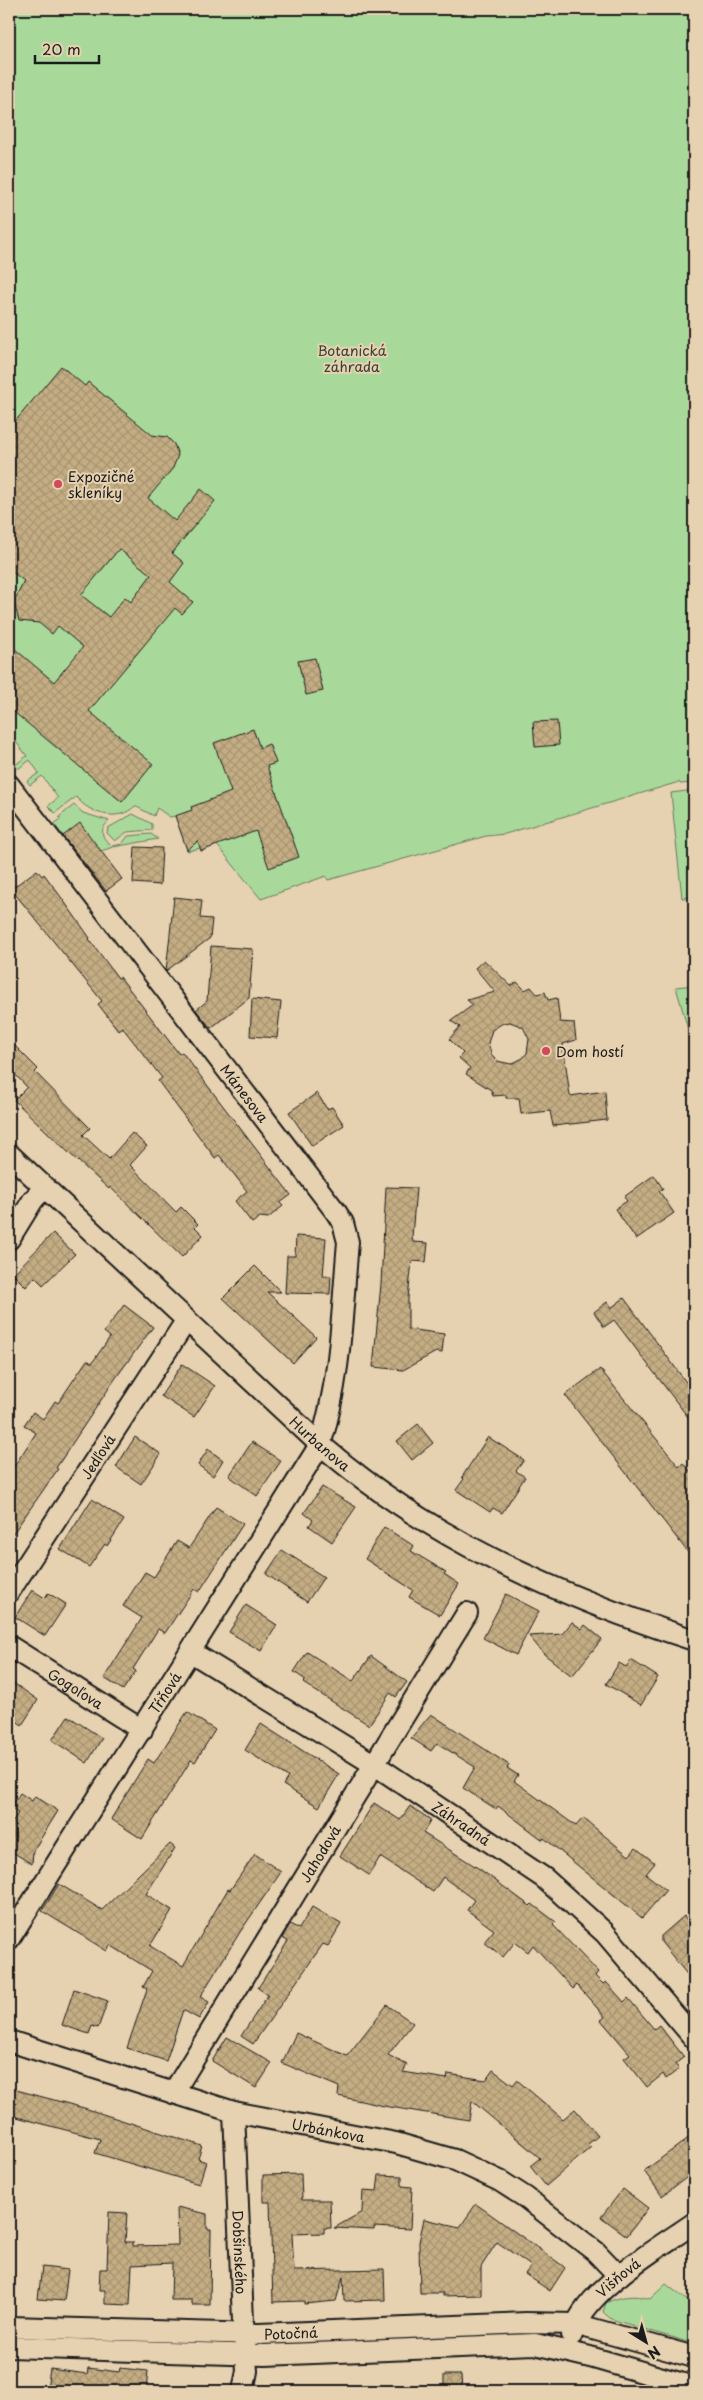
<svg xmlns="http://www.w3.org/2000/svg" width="703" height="2400" font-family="'Playpen Sans',sans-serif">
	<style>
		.green { fill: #a9d99a; stroke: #627a5b }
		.building { fill: url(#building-cross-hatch); stroke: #1c1c1c; fill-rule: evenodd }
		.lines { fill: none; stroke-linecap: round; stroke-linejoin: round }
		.street-casing { stroke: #1c1c1c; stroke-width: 24 }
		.street { stroke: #e6d1b0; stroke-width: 20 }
		.poi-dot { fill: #d1495b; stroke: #e6d1b0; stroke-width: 2 }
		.labels { text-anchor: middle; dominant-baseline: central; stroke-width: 4; stroke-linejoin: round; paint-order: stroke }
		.park-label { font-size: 14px; fill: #384235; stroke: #e6d1b0 }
		.poi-label { font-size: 14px; fill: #1c1c1c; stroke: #e6d1b0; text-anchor: start }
		.street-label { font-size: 14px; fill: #1c1c1c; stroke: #e6d1b0 }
	</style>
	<defs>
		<pattern id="building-cross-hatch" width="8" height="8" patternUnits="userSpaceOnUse" patternTransform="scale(1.25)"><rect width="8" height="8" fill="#c4ad83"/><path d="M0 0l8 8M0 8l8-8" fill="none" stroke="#a89471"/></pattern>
	</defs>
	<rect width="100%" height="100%" fill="#e6d1b0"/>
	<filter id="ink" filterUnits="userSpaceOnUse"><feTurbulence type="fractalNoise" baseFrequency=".02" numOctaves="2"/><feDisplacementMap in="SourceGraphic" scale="10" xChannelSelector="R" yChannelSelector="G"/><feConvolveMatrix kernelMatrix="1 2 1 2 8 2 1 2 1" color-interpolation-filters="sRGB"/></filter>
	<g filter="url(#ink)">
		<!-- green -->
		<path class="green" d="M9,9H694V783L680,784L679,782L505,834L486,836L328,880L326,876L261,899L217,845L201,851L200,848L188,851L175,816L170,817L157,808L154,816L135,806C118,823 90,814 76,797L55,813L48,806L58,798L42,776L30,785L27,781L39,773L30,760L18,769L15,765L27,756L13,738L9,741V726L11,720L9,715Z
			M694,790V897L682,898L671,793Z
			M74,805L83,813L109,821C98,831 102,838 112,846L122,844L128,836L151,834L158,839L113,847L80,858L54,824L61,819L59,817Z
			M133,814L152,824V830L127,832L115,841L107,833L108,828Z
			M694,985V1050L676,987Z
			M666,2284L694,2306V2344L611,2319L603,2312L606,2303C621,2296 634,2294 650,2299Z"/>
		<!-- building -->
		<path class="building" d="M61,366L85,386L88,382L152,435L167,437L174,444L178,455L173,468L148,498L175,521L201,489L215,501L172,553L184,563L170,582L193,602L182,614L175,608L89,711L153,764L122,802L9,708V644L54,682L83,647L58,626L52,634L39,623L19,621L14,602L24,581L9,569V429ZM119,549L151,575L131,602L125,597L109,617L81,595Z
			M315,658L323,691L306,695L298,661Z
			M557,721L559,745L535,747L533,722Z
			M253,729L260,748L269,744L276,763L267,766L299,857L269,868L256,831L201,851L198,841L187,850L175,816L192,810L191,807L231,792L214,743Z
			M80,823L122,879L106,891L63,836Z
			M135,847L162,848L160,885L133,883Z
			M37,870L42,876L44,874L61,897L90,938L89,939L118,978L120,977L179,1054L182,1052L291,1195L280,1203L283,1206L268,1218L260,1217L252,1223L235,1201L247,1191L219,1155L215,1158L158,1081L162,1078L122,1027L118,1030L98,1004L102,1001L11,889Z
			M174,897L202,900L200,918L212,919L210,938L166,971Z
			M211,946L253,949L249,998L211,1028L196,1010L207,1001Z
			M484,960L511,986L517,982L525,990L531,987L537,994L545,992L548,1000L557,998L560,1022L574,1023L576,1040L563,1044L570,1096L605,1091L607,1120L553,1126L550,1111L521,1114L519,1098H506V1095L493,1096L491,1090L466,1074L470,1068L459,1058L463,1053L449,1039L460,1027L451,1021L473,1005L467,1000L495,992L475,968ZM510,1022L523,1027L529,1039L527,1053L523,1058L511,1064L497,1061L492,1056L488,1043L492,1030L503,1023Z
			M252,999L281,1002L277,1038L250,1036Z
			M9,1040L38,1069L35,1072L90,1128L83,1135L109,1159L132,1133L147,1146L130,1165L176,1212L181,1207L198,1224L195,1227L203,1235L182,1257L110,1187L109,1189L68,1152L14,1100L27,1087L9,1068Z
			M317,1093L327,1109L332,1107L344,1125L312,1146L289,1112Z
			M654,1175L663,1189L659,1191L674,1213L636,1239L615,1209L627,1201L624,1197Z
			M386,1187L416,1188L412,1237L413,1242L428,1243L426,1262L412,1261L408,1298V1329L444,1334L442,1353L436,1352L403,1370L373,1367L381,1284Z
			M53,1233L75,1254L43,1285L35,1277L26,1287L13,1274Z
			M296,1236L326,1238L323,1276H331L330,1294L285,1293L287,1256H295Z
			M255,1266L281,1292H267L316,1337L293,1363L223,1298Z
			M624,1298L694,1393V1425L614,1320L604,1327L594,1312L607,1302L611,1308Z
			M124,1305L153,1327L115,1379L56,1468L58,1469L9,1539V1474L36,1433L24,1425L33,1412L43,1419L55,1401L58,1403L87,1360L92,1363L110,1337L104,1332Z
			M182,1364L215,1386L194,1417L161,1396Z
			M600,1369L679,1467L683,1463L694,1475V1560L565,1395Z
			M418,1424L433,1443L412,1460L397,1441Z
			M135,1437L161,1454L141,1484L116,1467Z
			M488,1437L524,1460L516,1471L525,1477L502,1513L493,1508L490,1512L456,1490L464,1479L462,1477Z
			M252,1442L281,1461L257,1496L229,1476Z
			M208,1449L223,1460L213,1476L198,1465Z
			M322,1487L356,1507L332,1542L309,1526L313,1520L304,1513Z
			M92,1499L124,1520L107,1546L105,1544L89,1567L60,1549Z
			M216,1507L243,1524L199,1592L194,1589L165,1633L158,1629L133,1669L136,1671L123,1690L104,1678L142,1618L123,1606L145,1572L154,1577L177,1541L189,1548Z
			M384,1527L414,1546L411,1551L446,1572L444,1574L459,1584L440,1615L409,1597L413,1590L365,1559Z
			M282,1550L324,1577L307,1602L266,1574Z
			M32,1590L45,1598L48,1593L66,1604L45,1636L15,1617Z
			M506,1594L539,1611L516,1655L483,1638Z
			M246,1605L277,1625L261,1651L229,1632Z
			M572,1622L582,1629L585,1625L602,1639L572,1676L544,1654L529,1636L562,1634Z
			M307,1652L353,1681L371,1656L407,1682L396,1697L390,1693L369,1725L303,1683L306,1680L294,1672Z
			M631,1660L658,1677L641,1705L606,1684L619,1663L626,1667Z
			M9,1680L38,1700L22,1725L9,1716Z
			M187,1712L215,1730L195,1762L191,1760L142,1839L111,1819L148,1759L154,1763Z
			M431,1714L509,1765L507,1768L518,1775L514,1781L576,1826L583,1818L629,1856L636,1848L655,1863L646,1874L666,1890L642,1918L544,1838L543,1840L498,1806L496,1809L463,1788L475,1767L437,1743L431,1751L411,1738Z
			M68,1716L102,1738L87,1763L52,1740Z
			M261,1724L339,1774L319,1807L283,1785L288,1777L245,1750Z
			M20,1793L32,1801L35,1796L58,1811L33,1851L32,1864L9,1850V1828L18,1813L11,1808Z
			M374,1803L400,1820L410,1806L431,1820L423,1833L481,1870L530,1906L532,1904L556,1922L553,1925L598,1972L595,1976L603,1984L606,1982L624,2002L628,1998L654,2029L659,2025L684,2057L675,2064L679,2069L666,2079L663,2074L647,2087L624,2058L630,2054L601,2020L605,2017L577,1985L573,1989L533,1945L528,1952L515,1942L503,1957L484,1942L494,1930L467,1910L474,1900L443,1877L433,1892L380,1857L369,1875L340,1856Z
			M170,1844L175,1848L146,1894L172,1910L150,1946L183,1966L228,1889L230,1890L255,1854L281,1872L240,1932L200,1997L209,2002L199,2019L183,2010L166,2061L127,2048L147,1989L143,1987L152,1971L110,1945L107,1951L42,1911L59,1884L102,1910Z
			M312,1907L341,1924L328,1946L323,1944L253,2044L241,2036L268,1995L258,1988L288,1941L282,1938L290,1924L299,1929Z
			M684,1916L694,1929V1983L661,1942V1936Z
			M74,1989L108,2001L98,2028L92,2026L89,2034L62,2025Z
			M387,2005L413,2023L388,2055L407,2065L403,2072L447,2079L448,2074L486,2080L493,2070L513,2085L517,2080L563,2119L575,2109L598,2136L588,2144L591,2147L546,2186L530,2166L540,2158L472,2101L469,2120L384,2106L338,2096L339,2087L282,2063L296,2033L347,2056Z
			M227,2037L272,2063L256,2088L212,2061Z
			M9,2088L84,2108L202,2146L198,2159L206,2162L199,2184L95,2153L100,2139L9,2115Z
			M694,2134V2172L662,2196L644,2171Z
			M301,2174L302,2200H330L331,2228H324V2233L292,2234L294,2271L384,2269L385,2300L344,2301L343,2277L336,2301L304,2304V2301L273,2302L270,2202H263V2175Z
			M379,2175L402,2176V2186L412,2187L410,2229L374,2227V2230L334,2228L362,2212L363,2190L377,2191Z
			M623,2189L648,2208L627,2236L601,2217Z
			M476,2204L563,2266L565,2268L550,2291L525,2274L531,2266L497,2242L481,2267V2295L443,2296V2293H420L419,2242L424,2219L460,2227Z
			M177,2207L207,2214V2229H211L210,2305H192V2300H171L172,2263L132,2265L130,2305L105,2304V2290H99L100,2269H107L109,2212L127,2213L125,2242H133V2246L178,2245Z
			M42,2267L68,2270L64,2301L38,2299Z
			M88,2368L119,2372L120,2368L148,2371L146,2391L47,2389L50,2369L87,2374Z
			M444,2375H461L462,2391H444Z"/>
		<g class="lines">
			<defs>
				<g id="street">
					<path id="s1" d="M9,785L336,1212L343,1223L348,1242C342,1309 341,1380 320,1445L9,1939"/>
					<path id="s2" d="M9,1154L312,1437C422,1536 556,1595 694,1640"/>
					<path d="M9,1239L33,1200L44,1188"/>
					<path id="s3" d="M9,1592L186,1321"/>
					<path id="s4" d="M9,1646L142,1730"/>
					<path id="s5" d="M191,1652L375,1765L544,1878L605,1933L694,2038"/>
					<path id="s6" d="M9,2041L234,2112L396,2143L455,2160L500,2181L525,2197L596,2252L619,2276"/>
					<path id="s7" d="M173,2093L467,1613"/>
					<path id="s8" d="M234,2112L243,2321L247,2371L243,2391"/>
					<path id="s9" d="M9,2327L259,2334L526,2323L575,2324L694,2357"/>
					<path id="s10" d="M572,2335C584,2290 657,2249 694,2223"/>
					<path d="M9,2347L265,2355L535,2344L590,2357L694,2387"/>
				</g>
			</defs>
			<!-- street casing -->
			<use href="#street" class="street-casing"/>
			<!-- street -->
			<use href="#street" class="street"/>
		</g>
	</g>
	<!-- markers -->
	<g class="poi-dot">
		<circle cx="58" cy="484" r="5"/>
		<circle cx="546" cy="1051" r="5"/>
	</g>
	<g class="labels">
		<!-- park labels -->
		<g class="park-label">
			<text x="352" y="350">Botanická<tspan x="352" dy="16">záhrada</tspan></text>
		</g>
		<!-- poi labels -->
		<g class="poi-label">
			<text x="68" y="476">Expozičné<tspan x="68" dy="16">skleníky</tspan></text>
			<text x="556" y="1051">Dom hostí</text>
		</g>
		<!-- street labels -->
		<g class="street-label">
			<text stroke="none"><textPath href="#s1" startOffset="388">Mánesova</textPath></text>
			<text stroke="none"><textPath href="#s2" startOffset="425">Hurbanova</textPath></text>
			<text stroke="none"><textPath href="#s3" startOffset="162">Jedľová</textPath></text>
			<text stroke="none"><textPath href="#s4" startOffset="79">Gogoľova</textPath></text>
			<text transform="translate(165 1693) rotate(-57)">Tŕňová</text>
			<text stroke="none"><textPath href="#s5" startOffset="320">Záhradná</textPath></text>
			<text stroke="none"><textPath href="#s7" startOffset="281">Jahodová</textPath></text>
			<text stroke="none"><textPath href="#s6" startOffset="332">Urbánkova</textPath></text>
			<text stroke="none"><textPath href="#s8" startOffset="140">Dobšinského</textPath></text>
			<text stroke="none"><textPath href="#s10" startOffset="75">Višňová</textPath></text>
			<text stroke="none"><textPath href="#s9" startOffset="282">Potočná</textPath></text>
		</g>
	</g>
	<!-- margin -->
	<rect width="703" height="2400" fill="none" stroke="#e6d1b0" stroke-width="30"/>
	<rect x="15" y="15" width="673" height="2370" fill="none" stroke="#1c1c1c" stroke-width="2" filter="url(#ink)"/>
	<!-- north arrow -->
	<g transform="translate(646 2342) rotate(143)" stroke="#e6d1b0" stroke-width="4" paint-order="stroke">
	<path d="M0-4L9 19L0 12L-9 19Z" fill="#1c1c1c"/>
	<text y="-8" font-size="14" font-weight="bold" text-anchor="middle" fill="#1c1c1c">N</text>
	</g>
	<!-- scale -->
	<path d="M35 55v8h64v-8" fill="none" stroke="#1c1c1c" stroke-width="2.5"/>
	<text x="42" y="55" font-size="15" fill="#1c1c1c" stroke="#e6d1b0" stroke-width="4" paint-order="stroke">20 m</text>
</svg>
